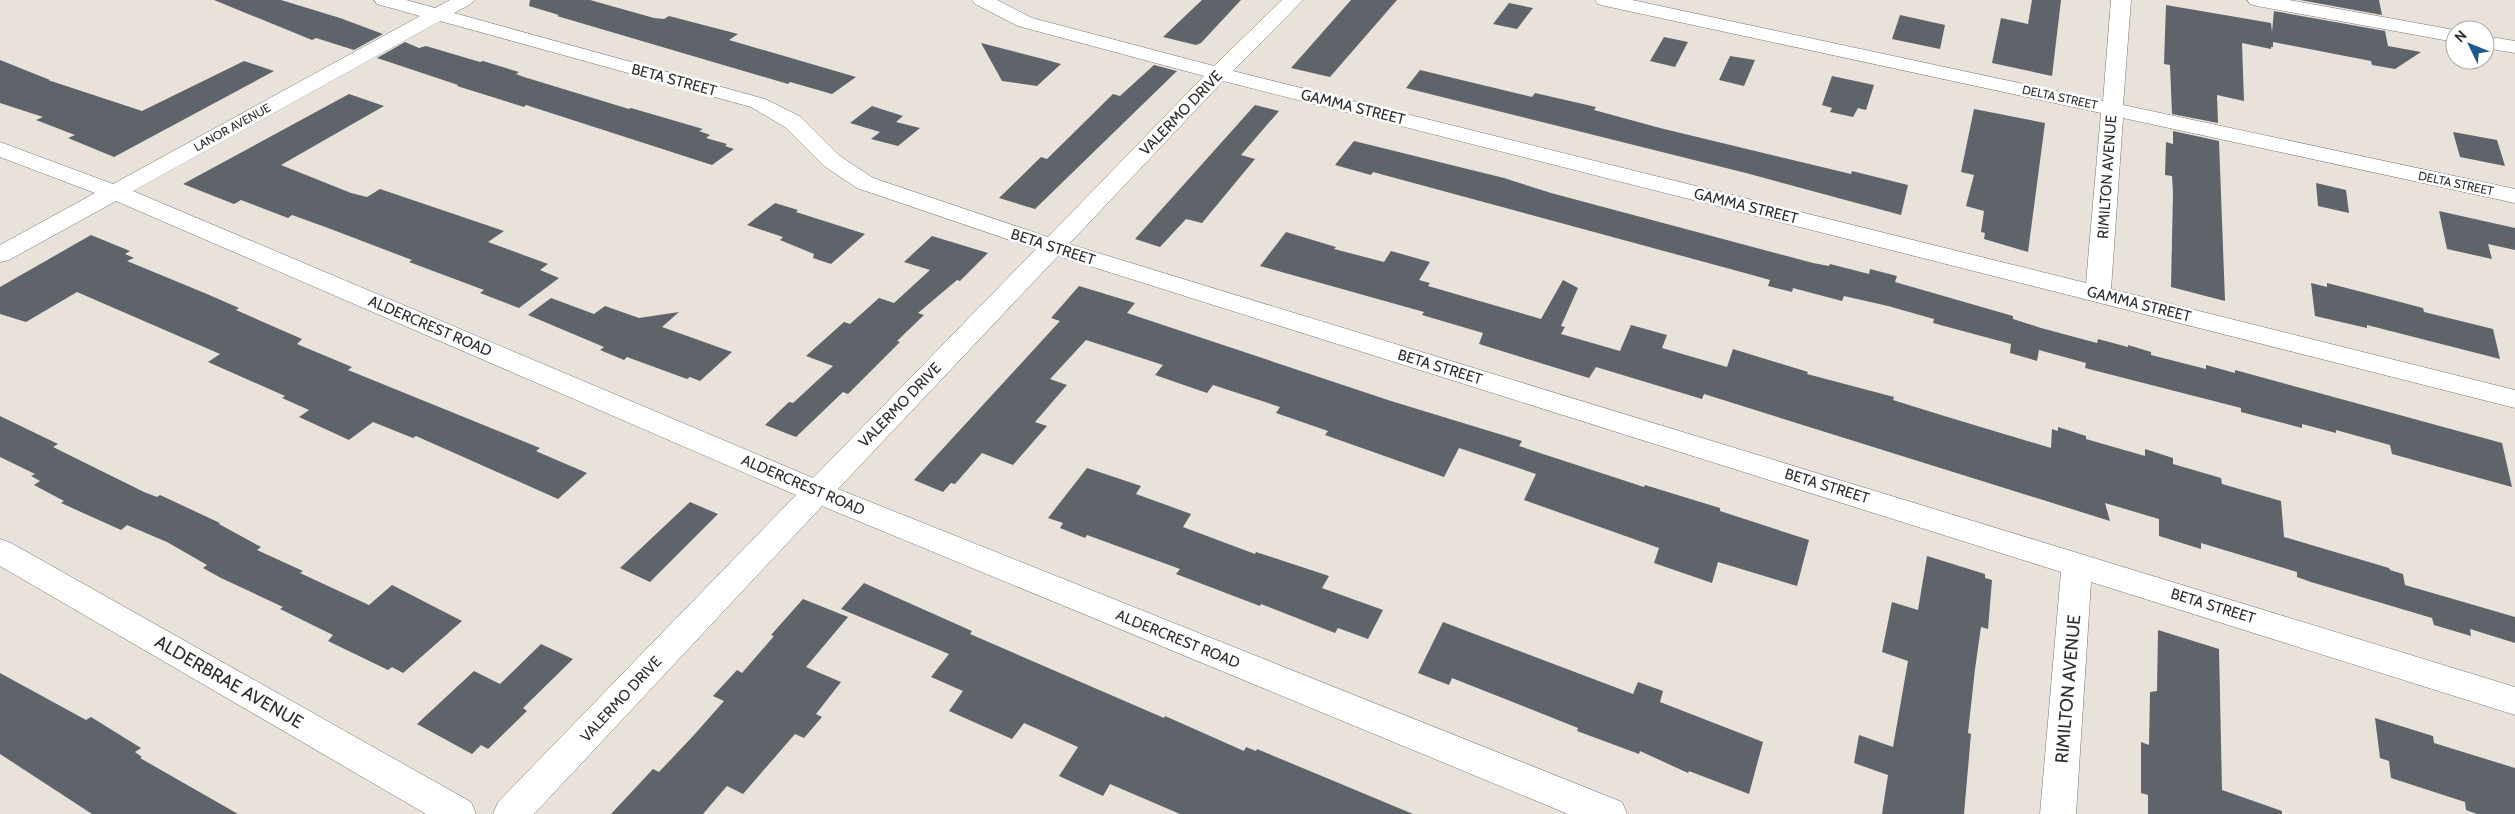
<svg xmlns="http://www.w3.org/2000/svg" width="2515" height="814" font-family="Cabin,sans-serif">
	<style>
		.building { fill: #5e646a }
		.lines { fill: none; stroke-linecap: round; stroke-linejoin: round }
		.minor-casing { stroke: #79746e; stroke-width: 1 }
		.minor { fill: #fff; fill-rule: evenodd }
		.labels { text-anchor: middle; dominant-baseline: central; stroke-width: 5; stroke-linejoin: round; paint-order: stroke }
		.far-street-label { font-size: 12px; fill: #2f2d2a; stroke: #fff }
		.street-label { font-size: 15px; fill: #2f2d2a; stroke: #fff }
		.near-street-label { font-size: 18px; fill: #2f2d2a; stroke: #fff }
	</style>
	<rect width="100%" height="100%" fill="#e8e2db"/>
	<!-- building -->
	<path class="building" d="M214,0H281L340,18L383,34L354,50L316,38L312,40Z
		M530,0H590L654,18L664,19L669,16L738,34L729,40L856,77L832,94L790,82L788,84L557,16L559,15L529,6Z
		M1202,0H1241L1201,43L1196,45L1163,37Z
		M1351,0H1397L1330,77L1291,68Z
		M2032,0H2061L2052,76L1992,63L2001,18L2028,24Z
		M2300,0H2379L2382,15Z
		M1509,3L1533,8L1517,29L1493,24Z
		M2166,5L2271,23L2272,32L2274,11L2385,31L2388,46L2421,52L2395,69L2372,65L2371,61L2273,42V47H2271V49L2242,43L2244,101L2217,95L2218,123L2172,114L2170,65L2164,64Z
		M1900,15L1945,25L1940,49L1892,39Z
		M1664,37L1688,42L1675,67L1650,61Z
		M405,42L419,48L426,46L480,62L483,61L519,72L516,74L524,77L629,109L631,108L703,129L699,131L710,135L706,138L727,144L725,146L734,149L712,165L526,105L524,107L457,86L458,85L377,58Z
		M981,43L1047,60L1061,64L1037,86L1002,81Z
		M1730,56L1755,60L1744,86L1719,80Z
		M0,60L50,80H48L142,111L244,61L274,71L114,157L68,138L75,135L36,120L43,117L0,103Z
		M1154,65L1177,71L1035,209L999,198L1041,157L1047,159L1113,94L1120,96Z
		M1420,70L1532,97L1535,93L1596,107L1594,110L1660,128L1851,174L1852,171L1908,185L1901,215L1746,173L1406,88Z
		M1832,76L1874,85L1866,110L1858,108L1853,117L1830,112L1832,108L1822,105Z
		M349,94L384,106L281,165L351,193L367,197L380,189L504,231L488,242L548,264L540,270L559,278L519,308L480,293L484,290L409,262L412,260L328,228L292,215L288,218L241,200L234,204L183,184Z
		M1255,105L1279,111L1241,155L1255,159L1202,223L1186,219L1160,247L1135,239Z
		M872,106L903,116L896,122L920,128L898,146L871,139L880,132L850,123Z
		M1974,109L2045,123L2028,252L1984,239L1985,233L1981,232L1984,211L1966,206L1974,175L1961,172Z
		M2173,131L2219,141L2225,301L2171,287L2173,193L2172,176L2165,175L2166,142L2173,144Z
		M2453,132L2497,140L2505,166L2460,157Z
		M1354,141L1504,178L1551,193L1813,263L1829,266L1830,264L1869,274L1870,269L1897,276L1895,282L2013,316V319L2041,328L2097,343L2098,339L2128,347V345L2151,352V355L2206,369V365L2235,373V370L2502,443L2512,487L2392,454L2390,445L2336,430V433L2302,424V428L2241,412V408L2085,368L2086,363L2039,350L2037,361L2010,353L2011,344L1933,323L1934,319L1888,306L1844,296L1842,301L1793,288L1792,292L1768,286L1770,280L1745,273L1373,172L1371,175L1335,165Z
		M2316,183L2346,190L2349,213L2318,206Z
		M775,203L798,210L796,212L865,234L831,264L813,258L814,254L780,240L783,237L747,225Z
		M2439,211L2515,228V250L2488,244L2492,259L2447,249Z
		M1286,232L1336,247L1334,249L1384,262L1391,251L1430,262L1419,280L1430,283L1428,286L1541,319L1563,280L1578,288L1561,326L1565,327L1561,334L1620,351L1631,325L1667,335L1662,348L1727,367L1733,349L1808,372L1807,374L1894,397L1893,400L1941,415L2051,448L2052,429L2058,431V427L2086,436V439L2145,456V449L2173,458V464L2221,478L2222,484L2281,501L2284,537L2389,568L2390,570L2403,574L2405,585L2515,617V643L2470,629L2471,636L2434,625L2432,618L2311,582L2297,577V572L2201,543V549L2159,536V519L2105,503L2110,521L1704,394L1702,399L1596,367L1589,378L1479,344L1483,333L1422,315L1424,312L1260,266Z
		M91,235L130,251L125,254L134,258L127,261L207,294L239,308L236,310L302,339L297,344L352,367L348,370L540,448L536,451L538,452L587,473L558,499L416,436L413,438L373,422L349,440L299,417L309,410L282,398L285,396L208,362L220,354L77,292L26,322L0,314V287Z
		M932,236L988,253L960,281L957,280L918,313L924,315L897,341L900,342L848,394L843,392L796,437L765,425L789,402L793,403L833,366L806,356L844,322L850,324L879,298L894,303L930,270L904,262Z
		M2311,283L2327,287V283L2362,292L2423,308L2424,312L2493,329L2500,359L2367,325V328L2315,316Z
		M1079,286L1135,303L1127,313L1391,401L1522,441L1519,446L1644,487L1645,485L1684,497L1720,508V511L1809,540L1797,586L1718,562L1712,583L1654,563L1659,548L1524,500L1536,474L1459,448L1444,477L1325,435L1328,431L1276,413L1280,407L1213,385L1207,393L1155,375L1163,365L1086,340L1050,379L1067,385L1035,422L1047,426L1013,465L982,453L955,484L951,483L943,492L914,480L1060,321L1051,318Z
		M551,298L594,314L605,306L639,318L679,312L662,327L732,352L700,381L690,377L687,379L627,357L624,360L600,350L604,347L528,315Z
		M0,416L58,444L53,447L144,492L157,497L160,495L220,523L219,524L261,547L257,550L303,571L300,573L369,605L392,585L462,621L403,673L392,667L388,670L328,641L333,635L280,609L283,607L221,578L203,568L207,565L167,542L127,525L121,530L61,503L64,501L34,485L40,481L31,476L35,474L0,457Z
		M1087,468L1141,486L1136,494L1191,514L1183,527L1255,554L1256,552L1329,576L1322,588L1383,610L1368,639L1338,628L1335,633L1261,604L1260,606L1176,574L1180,569L1087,535L1085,538L1060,528L1063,523L1048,518Z
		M690,502L718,514L650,582L620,568Z
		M1927,556L1985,574V578L1992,580L1988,629L1981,627L1975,669L1968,733L1971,734L1964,814H1882L1888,775L1854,763L1859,735L1893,747L1908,661L1882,652L1892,602L1918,610Z
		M864,583L972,631L970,634L1164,718L1165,716L1244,751L1246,747L1256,751L1257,749L1413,814H1180L1110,784L1103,796L1059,776L1078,747L1024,723L1012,739L949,711L963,691L931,677L949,654L841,609Z
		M803,599L848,617L806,667L841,682L816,714L822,717L804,738L795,734L743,794L727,786L703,814H611L653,769L659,772L694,735L724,701L713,696L737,670L742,673L774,636L771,635Z
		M1443,622L1633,694L1638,682L1663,691L1660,702L1763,742L1749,794L1689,771L1688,773L1640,751L1639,754L1577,731L1578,728L1452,678L1449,685L1418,673Z
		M2158,630L2219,649L2222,790L2282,811V814H2148V795L2141,793V742L2149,745L2150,692L2157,691Z
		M541,644L573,659L523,708L527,711L488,749L481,745L472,754L417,724L474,671L500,684Z
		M0,673L86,720L91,717L141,748L135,752L142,757L140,758L238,814H92L0,754Z
		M2375,718L2433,736L2434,743L2515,768V814H2477L2466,810L2465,802L2391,778L2389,761L2380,758Z"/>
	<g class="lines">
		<defs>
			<path id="minor" d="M374,0H406L435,8L450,0H474L471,4L454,13L765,99L801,117L840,156L873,178L1048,237L1204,76L1018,26L975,4L972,0H997L1032,18L1214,66L1282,0H1303L1233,71L2086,283L2101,113L1605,6L1598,4L1595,0H1632L2103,101L2111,0H2131L2123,105L2515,189V203L2123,118L2111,289L2515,390V408L1223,81L1069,244L2515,687V715L2091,582L2076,814H2040L2061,572L1058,256L838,489L1622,802L1627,814H1568L822,506L534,814H493L498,802L796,495L116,201L9,260L0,262V245L95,193L0,157V142L113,184L420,16L377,4ZM440,21L751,107L785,127L824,166L857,188L1036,249L813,478L133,191Z
				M2247,0H2289L2455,30V42L2257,6L2250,4Z
				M2485,36L2515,41V53L2485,48Z
				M0,539L11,543L471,802L476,814H426L0,566Z"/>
		</defs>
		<!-- minor casing -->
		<use href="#minor" class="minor-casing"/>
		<!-- minor -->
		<use href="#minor" class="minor"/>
	</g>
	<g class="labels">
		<!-- far-street labels -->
		<g class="far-street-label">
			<text transform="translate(2060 97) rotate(12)">DELTA STREET</text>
			<text transform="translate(232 127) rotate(-29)">LANOR AVENUE</text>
			<text transform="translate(2456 183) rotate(12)">DELTA STREET</text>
		</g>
		<!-- street labels -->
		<g class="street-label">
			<text transform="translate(674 80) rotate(15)">BETA STREET</text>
			<text transform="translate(1353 107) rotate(14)">GAMMA STREET</text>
			<text transform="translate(1181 113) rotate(-46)">VALERMO DRIVE</text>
			<text transform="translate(2107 177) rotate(-86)">RIMILTON AVENUE</text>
			<text transform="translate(1746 206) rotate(14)">GAMMA STREET</text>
			<text transform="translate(1053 247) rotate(18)">BETA STREET</text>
			<text transform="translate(2139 304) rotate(14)">GAMMA STREET</text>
			<text transform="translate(430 326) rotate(23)">ALDERCREST ROAD</text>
			<text transform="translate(1440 367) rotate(17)">BETA STREET</text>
			<text transform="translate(900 405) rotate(-46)">VALERMO DRIVE</text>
			<text transform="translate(803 485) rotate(23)">ALDERCREST ROAD</text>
			<text transform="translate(1827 486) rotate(17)">BETA STREET</text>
			<text transform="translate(2213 606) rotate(17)">BETA STREET</text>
			<text transform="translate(1178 639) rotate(22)">ALDERCREST ROAD</text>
			<text transform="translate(621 699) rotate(-47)">VALERMO DRIVE</text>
		</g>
		<!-- near-street labels -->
		<g class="near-street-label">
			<text transform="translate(229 682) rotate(30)">ALDERBRAE AVENUE</text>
			<text transform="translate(2068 689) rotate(-85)">RIMILTON AVENUE</text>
		</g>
	</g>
	<!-- north arrow -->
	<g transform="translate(2470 45) rotate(313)"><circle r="24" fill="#ffffff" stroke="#acabaa"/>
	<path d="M0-4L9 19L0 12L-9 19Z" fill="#1a5a90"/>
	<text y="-8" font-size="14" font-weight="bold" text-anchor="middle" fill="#2f2d2a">N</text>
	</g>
</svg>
